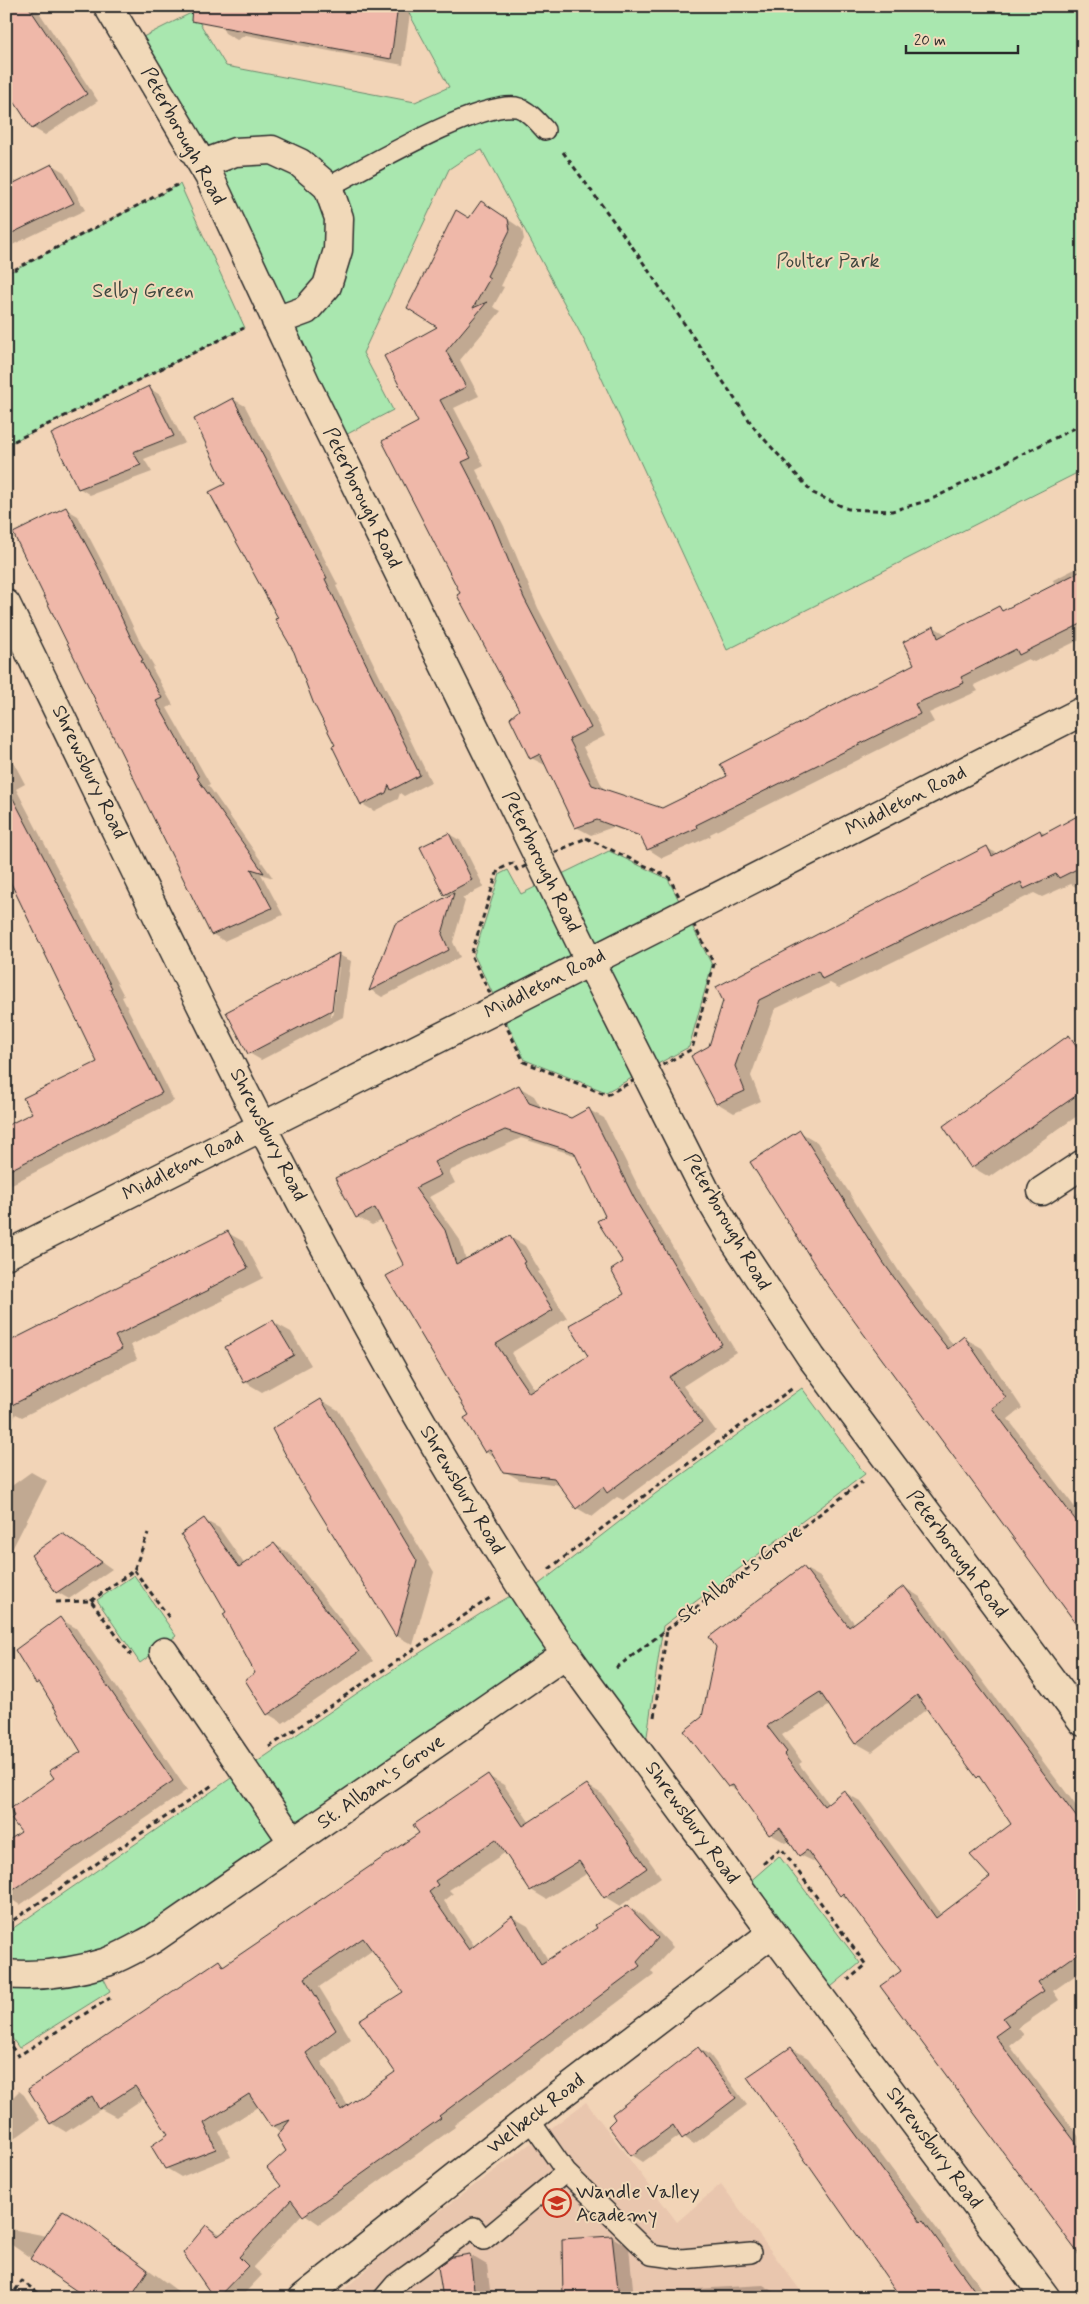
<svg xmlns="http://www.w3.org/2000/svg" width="1089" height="2304" font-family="Mynerve,sans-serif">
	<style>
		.built { fill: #e9c6ae }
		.green { fill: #a9e7af; stroke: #6a896d }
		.shadow { fill: #0003; fill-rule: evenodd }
		.building { fill: #efb8a9; stroke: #2b2b2b; fill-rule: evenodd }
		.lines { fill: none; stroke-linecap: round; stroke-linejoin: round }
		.service-casing { stroke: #2b2b2b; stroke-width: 22 }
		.minor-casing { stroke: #2b2b2b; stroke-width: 31 }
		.tertiary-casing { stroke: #2b2b2b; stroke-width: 31 }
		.path { stroke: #2b2b2b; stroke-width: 3; stroke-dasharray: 5 4; stroke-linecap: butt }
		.service { stroke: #f1d9b9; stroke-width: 19 }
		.minor { stroke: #f1d9b9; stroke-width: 28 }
		.tertiary { stroke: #f1d9b9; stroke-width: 28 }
		.labels { text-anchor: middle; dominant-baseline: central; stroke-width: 4; stroke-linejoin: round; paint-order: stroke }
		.street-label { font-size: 20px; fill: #2b2b2b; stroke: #f1d9b9 }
		.park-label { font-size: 20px; fill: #3e473f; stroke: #f1d9b9 }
		.poi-label { font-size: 20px; fill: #2b2b2b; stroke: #f1d9b9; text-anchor: start }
	</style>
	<rect width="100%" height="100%" fill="#f2d4b7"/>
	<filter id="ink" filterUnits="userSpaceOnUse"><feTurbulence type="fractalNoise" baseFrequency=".02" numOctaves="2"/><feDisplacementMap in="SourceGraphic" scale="10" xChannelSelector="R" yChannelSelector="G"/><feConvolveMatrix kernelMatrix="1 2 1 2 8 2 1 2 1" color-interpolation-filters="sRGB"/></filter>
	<g filter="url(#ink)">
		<!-- built -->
		<path class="built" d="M586,2102L677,2222L721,2184L806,2298H335L389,2249Z"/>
		<!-- green -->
		<path class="green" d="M405,6H1083V470L727,650L585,342L482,150L467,157L449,169L363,353L393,410L334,441L131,43L193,12L226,66L415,102L449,87Z
			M180,184L245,328L6,445V274Z
			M609,851L668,879L712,965L689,1047L606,1092L525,1060L474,955L500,874L508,870L521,894Z
			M802,1388L865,1474L663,1626L646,1743L534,1588L655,1494Z
			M134,1575L176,1636L140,1663L97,1600Z
			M514,1594L550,1652L298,1831L251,1766L356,1694L491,1607Z
			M237,1774L284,1840L106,1954L6,1966V1933Z
			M779,1856L860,1963L826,1991L747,1884Z
			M100,1971L110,1991L19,2048L6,2030V1982Z"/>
		<!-- shadow -->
		<path class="shadow" d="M6,6H35L98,101L45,135L33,128L6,87Z
			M210,6H411L403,65L246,35L237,40L225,33Z
			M52,165L64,172L85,210L6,248V188Z
			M496,211L522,229L524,239L501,286L504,287L493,307L501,311L460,360L479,396L454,408L484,466L476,470L504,526L538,608L605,736L583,747L604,790L662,809L728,777L915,664L934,627L947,635L999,608L1004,611L1055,585L1053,580L1083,565V638L1034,662L1028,659L974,685L978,691L929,713L934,722L710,834L711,836L662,858L648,849L642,838L613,827L591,835L576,827L547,766L531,758L521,711L462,593L420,423L440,328L470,219Z
			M149,388L160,395L185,443L144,459L152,472L90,495L79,488Z
			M233,399L245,406L338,585L336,586L431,782L404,796L400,793L398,799L374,811L362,804L280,618L227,485Z
			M66,509L78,516L109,575L141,644L154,666L152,668L173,705L167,708L210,784L208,785L273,878L261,874L283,915L224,941L212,934Z
			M6,748L25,784L16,789L124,996L122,997L174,1101L6,1187V1127L33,1114L99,1062L6,870Z
			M1083,815V884L1076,887L1071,884L1042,897L1034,893L839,988L830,983L775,1009L751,1076L761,1101L734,1113L717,1103L710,1047L724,1001L987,848L998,854L1040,831L1046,834Z
			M449,834L461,841L484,887L462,898L465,901L453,942L460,957L382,997L371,990L396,925L449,897L445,894Z
			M339,955L351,961L343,1017L261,1060L249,1053L228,1012ZM336,967H339L332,1017H330Z
			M1069,1037L1083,1045V1112L989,1177L972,1167Z
			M519,1087L534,1096L542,1109L572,1119L589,1110L604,1118L649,1208L736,1352L683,1386L716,1431L623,1500L617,1497L592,1517L577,1508L560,1485L520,1480L504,1471L496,1457L486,1452L406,1266L383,1220L372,1225L357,1217ZM521,1138L577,1156L606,1217L624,1263L626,1295L590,1356L535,1390L511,1353L567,1318L538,1272L540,1271L525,1246L510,1237L466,1260L460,1240L429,1197L455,1183L449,1171Z
			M800,1132L817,1142L900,1273L954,1346L964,1338L982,1348L1022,1408L1008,1419L1083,1518V1630Z
			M1083,1189V1210L1074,1196Z
			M228,1233L244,1242L263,1278L223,1298L224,1300L131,1345L137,1359L22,1417L16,1414L6,1434V1345Z
			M273,1322L291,1332L311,1365L262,1392L245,1382Z
			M321,1400L338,1410L434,1572L413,1645L397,1636L298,1476Z
			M31,1472L47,1481L6,1561V1490Z
			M204,1520L219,1528L245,1565L274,1544L289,1553L373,1661L283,1723L268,1714L256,1673Z
			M74,1542L112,1569L69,1599L57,1592Z
			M804,1568L820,1577L855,1624L904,1587L920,1597L1083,1815V1970L1053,1991L1059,2000L1018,2028L1024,2035L1010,2046L1083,2142V2258L903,1971L849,1900L841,1895L817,1863L800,1855L790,1841L786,1843L770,1834L740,1792L729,1786L703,1718ZM830,1705L856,1743L872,1752L928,1708L978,1777L983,1779L1012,1824L992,1878L942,1915L860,1801L844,1792L829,1804L799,1764L802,1762L782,1735Z
			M60,1619L76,1628L187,1790L20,1905L6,1896V1844L23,1832L8,1812L55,1779L83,1752L43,1687L37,1683L16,1651Z
			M488,1776L504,1785L530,1823L587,1785L602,1794L661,1877L620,1906L605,1897L588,1873L546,1899L531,1890L506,1852L449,1890L453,1894L444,1901L475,1947L512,1917L528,1926L548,1960L598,1928L627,1906L642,1915L673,1947L651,1971L654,1975L454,2125L455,2127L319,2224L303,2213L253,2267L262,2275L240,2298H215L206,2226L222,2235L282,2186L288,2151L282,2132L272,2126L259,2106L219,2132L231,2157L181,2177L166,2168L170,2135L144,2098L116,2117L101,2109L66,2132L51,2123L219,1962L226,1966L420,1833ZM373,1950L405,1992L397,2073L348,2106L321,2062L351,2039L319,1987Z
			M698,2048L710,2055L747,2105L694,2144L681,2135L643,2162L632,2155Z
			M791,2048L808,2058L989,2298H906Z
			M19,2091L24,2095L40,2120L11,2141L6,2138V2092L11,2099Z
			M6,2228L47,2236L98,2232L187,2298H89L6,2241Z
			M612,2237L629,2247L634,2298H564Z
			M470,2255L487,2265L491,2298H444Z
			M6,2259L11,2263L6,2270Z
			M763,2285L780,2295V2298H682L696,2295V2289Z"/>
		<!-- building -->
		<path class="building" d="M6,6H28L87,94L32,129L6,89Z
			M192,6H398L391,59L191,21Z
			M52,164L74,203L6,236V187Z
			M481,201L508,219L510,230L487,276L490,278L473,308L487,302L446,351L466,387L440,400L471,458L462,462L490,516L524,598L591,728L569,739L592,785L662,808L727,776L720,764L914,664L903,642L934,626L938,638L999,606L1002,611L1083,570V623L1019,655L1016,649L961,677L964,683L915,704L920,714L696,825L697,828L647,850L640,836L597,820L575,828L540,754L530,759L510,718L519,710L457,595L460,593L382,441L418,422L384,356L437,327L407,308L456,210L469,218Z
			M149,386L174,436L133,452L141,465L78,489L51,434Z
			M233,398L327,578L325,579L420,775L391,790L389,785L386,793L361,805L332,746L335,745L313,702L294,652L275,619L278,618L209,492L225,484L194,419Z
			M66,507L98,567L130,636L143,660L141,661L162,698L156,701L199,777L197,778L264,873L251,869L272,908L211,935L13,533Z
			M6,785L112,988L110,989L162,1093L6,1172V1126L32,1113L23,1098L97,1062L6,873Z
			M1083,813V866L1059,878L1056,874L1024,889L1021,882L822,979L818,971L759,1000L735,1066L745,1091L716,1104L691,1056L709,1046L723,1001L716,987L987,846L992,856L1040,830L1042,835Z
			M449,833L472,880L444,895L420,847Z
			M454,893L442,934L449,950L369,991L395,924Z
			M339,953L332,1010L248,1054L226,1012Z
			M1069,1035L1083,1055V1091L971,1168L943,1126Z
			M519,1085L529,1103L571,1118L589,1108L634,1198L722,1344L669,1377L702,1422L607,1493L603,1487L576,1509L554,1478L503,1472L490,1449L485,1453L464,1418L469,1415L386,1276L404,1266L375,1208L356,1218L335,1178ZM505,1130L574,1152L605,1216L597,1221L623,1262L611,1270L624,1294L569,1325L588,1356L529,1393L496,1344L553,1310L523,1263L526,1262L510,1236L456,1264L445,1230L415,1188L441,1175L434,1162Z
			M800,1130L883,1262L916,1308L948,1349L964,1336L1006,1398L992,1408L1083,1530V1633L827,1284L750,1162Z
			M228,1231L248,1268L208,1289L209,1290L115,1336L122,1349L6,1408V1343Z
			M273,1320L294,1355L244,1383L225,1347Z
			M321,1399L417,1561L396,1637L297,1476L272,1429Z
			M204,1518L239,1567L274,1543L359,1652L267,1715L245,1680L255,1673L223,1614L226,1612L181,1534Z
			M62,1533L102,1562L56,1593L31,1555Z
			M803,1566L849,1627L904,1586L1083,1826V1950L1038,1982L1044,1991L1003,2018L1009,2026L995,2036L1083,2152V2260L880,1986L901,1971L843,1893L840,1896L807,1850L799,1856L780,1828L769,1835L733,1785L728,1787L684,1731L702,1717L716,1647L709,1637ZM820,1692L855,1744L917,1695L947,1738L977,1778L979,1776L1011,1824L970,1855L990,1877L936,1918L844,1790L824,1806L784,1755L787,1752L767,1726Z
			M60,1617L173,1781L6,1895V1842L21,1832L11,1819L14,1816L10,1809L54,1778L49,1771L81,1752L39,1682L36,1684L15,1650Z
			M488,1774L523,1826L587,1784L647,1868L604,1898L579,1861L530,1891L496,1839L435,1881L438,1885L429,1892L469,1950L512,1916L541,1964L597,1928L595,1925L627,1905L658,1938L637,1962L640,1966L439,2116L441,2118L303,2216L291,2200L239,2257L248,2266L217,2298H214L183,2253L206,2225L218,2236L281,2186L267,2168L286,2151L277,2136L290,2120L271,2127L249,2094L204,2123L216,2149L165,2169L151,2146L168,2134L135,2086L99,2109L92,2096L50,2124L28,2089L219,1960L223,1966L419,1833L413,1825ZM363,1938L403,1992L359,2020L395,2072L341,2110L306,2053L336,2030L305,1978Z
			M698,2047L736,2098L682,2139L673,2125L631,2156L608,2126L615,2119L612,2114Z
			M791,2047L921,2222L923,2220L980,2298H901L747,2077Z
			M63,2210L87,2224L148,2270L130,2298H87L30,2259Z
			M612,2236L619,2298H563L562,2239Z
			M470,2254L475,2298H443L438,2267L452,2257Z"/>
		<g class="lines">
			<defs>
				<path id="service" d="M328,187C367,167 476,102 516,107C527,109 538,122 545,130
					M566,2172L651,2255L681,2259L751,2253
					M383,2298L395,2284L474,2227L484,2240L566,2172L529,2119"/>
				<path id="minor" d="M108,6L209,176L306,384L590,962L707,1194L736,1243L811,1357L1083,1722
					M203,164L235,152L272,150L300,163L328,187L339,218L338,250L327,286L306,310L276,321
					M6,604C169,937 323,1276 522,1588C572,1667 631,1741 686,1816C805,1978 925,2137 1046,2298
					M1042,1191L1083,1164
					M164,1652L293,1842
					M6,1974C39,1977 75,1972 107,1962C123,1956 138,1947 153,1939L567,1653
					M303,2298L529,2119L772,1933"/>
				<path id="tertiary" d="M6,1255L497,1009L1083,711"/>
			</defs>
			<!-- service casing -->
			<use href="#service" class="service-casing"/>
			<!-- minor casing -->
			<use href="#minor" class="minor-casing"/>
			<!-- tertiary casing -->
			<use href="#tertiary" class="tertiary-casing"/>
			<!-- path -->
			<path class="path" d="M563,152L636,252L755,429L813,493L848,509L892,511L930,500L1083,424
				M6,274L177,185
				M6,445L244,328
				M586,838L669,877L714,964L692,1049L607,1095L524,1062L471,955L498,870L513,863L517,870Z
				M549,1569L657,1486L793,1388
				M134,1570L171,1620
				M91,1601L134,1570L148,1533
				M56,1602L91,1601L131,1655
				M616,1668L862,1482
				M654,1717L667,1630
				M269,1747L490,1598
				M763,1864L781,1848L866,1965L848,1980
				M6,1925L214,1784
				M6,2039L18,2056L110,1998
				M10,2298L22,2281L45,2298"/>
			<!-- service -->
			<use href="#service" class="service"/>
			<!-- minor -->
			<use href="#minor" class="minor"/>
			<!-- tertiary -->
			<use href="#tertiary" class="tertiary"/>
		</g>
	</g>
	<!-- icons -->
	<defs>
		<symbol id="school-ring" viewBox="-11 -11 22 22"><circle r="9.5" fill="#f1d9b9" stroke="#c8321e" stroke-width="1.5"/><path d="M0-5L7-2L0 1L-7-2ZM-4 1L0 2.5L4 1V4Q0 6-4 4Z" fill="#c8321e"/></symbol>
	</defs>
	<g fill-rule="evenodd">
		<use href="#school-ring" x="541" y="2187" width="32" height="32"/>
	</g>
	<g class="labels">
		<!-- street labels -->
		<g class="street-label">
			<text transform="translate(183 136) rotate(61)">Peterborough Road</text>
			<text transform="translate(362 498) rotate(64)">Peterborough Road</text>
			<text transform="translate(89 772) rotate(64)">Shrewsbury Road</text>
			<text transform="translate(906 801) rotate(-27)">Middleton Road</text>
			<text transform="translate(541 862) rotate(64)">Peterborough Road</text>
			<text transform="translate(545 984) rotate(-27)">Middleton Road</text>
			<text transform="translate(268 1135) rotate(63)">Shrewsbury Road</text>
			<text transform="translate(183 1166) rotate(-27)">Middleton Road</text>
			<text transform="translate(727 1222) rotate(60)">Peterborough Road</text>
			<text transform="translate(462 1490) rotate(59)">Shrewsbury Road</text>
			<text transform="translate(957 1554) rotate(53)">Peterborough Road</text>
			<text transform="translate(740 1574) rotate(-37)">St. Alban's Grove</text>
			<text transform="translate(381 1782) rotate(-35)">St. Alban's Grove</text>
			<text transform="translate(692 1823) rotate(54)">Shrewsbury Road</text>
			<text transform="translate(536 2114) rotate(-38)">Welbeck Road</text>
			<text transform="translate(934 2148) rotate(53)">Shrewsbury Road</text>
		</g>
		<!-- park labels -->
		<g class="park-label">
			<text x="828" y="261">Poulter Park</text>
			<text x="143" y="291">Selby Green</text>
		</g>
		<!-- poi labels -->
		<g class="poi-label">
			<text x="576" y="2192">Wandle Valley<tspan x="576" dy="23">Academy</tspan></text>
		</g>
	</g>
	<!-- margin -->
	<rect width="1089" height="2304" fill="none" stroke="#f1d9b9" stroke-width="25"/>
	<rect x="12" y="12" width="1064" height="2279" fill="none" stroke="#2b2b2b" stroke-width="2" filter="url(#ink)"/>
	<!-- scale -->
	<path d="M906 45v8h112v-8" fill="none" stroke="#2b2b2b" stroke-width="2.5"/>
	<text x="914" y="45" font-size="15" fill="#2b2b2b" stroke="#f1d9b9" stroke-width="4" paint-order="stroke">20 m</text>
</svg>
